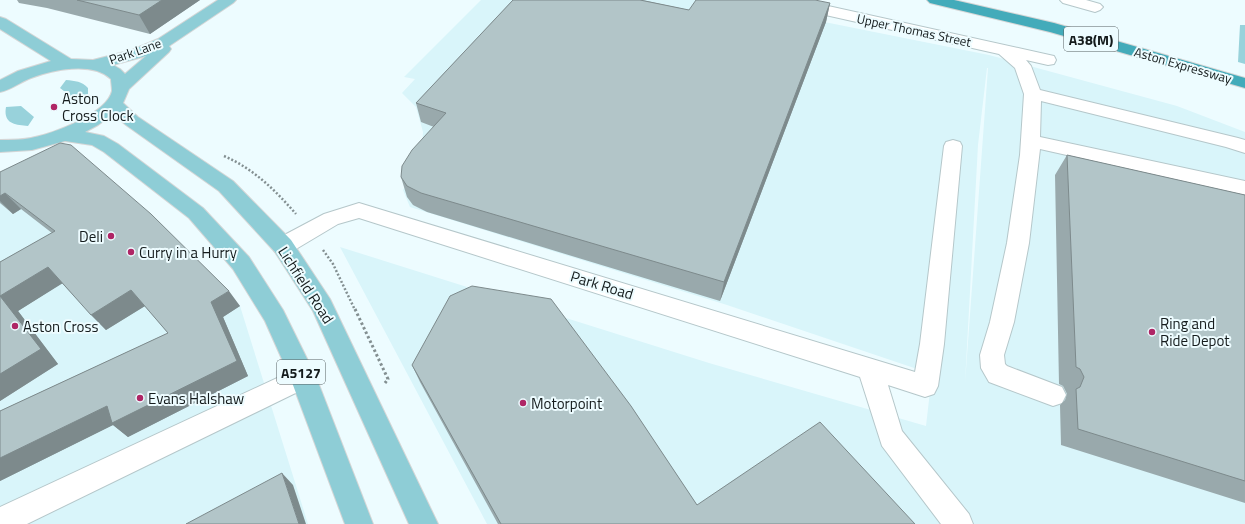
<svg xmlns="http://www.w3.org/2000/svg" width="1245" height="524" font-family="'Titillium Web',sans-serif">
	<style>
		.built { fill: #d9f5fa; fill-rule: evenodd }
		.green { fill: #98d2db }
		.lines { fill: none; stroke-linecap: round; stroke-linejoin: round }
		.minor-casing { stroke: #b5c7ca; stroke-width: 2 }
		.major-casing { stroke: #d5d6d6; stroke-width: 2 }
		.highway-casing { stroke: #d5d6d6; stroke-width: 2 }
		.path-far1 { stroke: #838f91; stroke-width: 2.5; stroke-dasharray: 2 2; stroke-linecap: butt }
		.path { stroke: #838f91; stroke-width: 3; stroke-dasharray: 2.5 2.5; stroke-linecap: butt }
		.minor { fill: #fff; fill-rule: evenodd }
		.major { fill: #8ecdd6; fill-rule: evenodd }
		.highway { fill: #43abba; fill-rule: evenodd }
		.wall { fill: #99a9ac }
		.shaded-wall { fill: #7d8a8c }
		.building { fill: #b2c5c8; stroke: #7d8a8c }
		.poi-dot { fill: #af2565; stroke: #edfcff; stroke-width: 1.5 }
		.labels { text-anchor: middle; dominant-baseline: central; stroke-width: 4; stroke-linejoin: round; paint-order: stroke }
		.far-street-label { font-size: 13px; fill: #141b1c; stroke: #edfcff }
		.shield { fill: #edfcff; stroke: #555e60; stroke-width: 1 }
		.shield-label { font-size: 14px; font-weight: bold; fill: #141b1c }
		.poi-label { font-size: 15px; fill: #141b1c; stroke: #edfcff; text-anchor: start }
		.street-label { font-size: 15px; fill: #141b1c; stroke: #edfcff }
	</style>
	<rect width="100%" height="100%" fill="#edfcff"/>
	<!-- built -->
	<path class="built" d="M481,0H714L989,55L1177,106L1245,132V524H487L340,247L709,363L926,426L932,374L727,305L410,207L403,190L421,159L423,132L416,107L402,93L415,79L404,77ZM987,68H988L965,383L978,145Z
		M0,183L203,268L240,306L308,524H0Z"/>
	<!-- green -->
	<path class="green" d="M1240,25H1245V64L1238,62Z
		M66,80C75,81 82,81 88,88V97L73,98L60,88Z
		M21,106L34,117L28,126C15,125 3,124 6,107Z"/>
	<g class="lines">
		<defs>
			<path id="minor" d="M773,0H801L1054,56L1056,60L1054,64L1048,65L1026,60L1031,66L1040,90L1238,138L1245,140V153L1226,147L1041,101L1040,137L1245,181V195L1040,149L1029,243L1014,322L1004,355L1005,364L1007,366L1062,387L1066,395L1062,403L1053,406L989,382L981,368L980,355L990,322L1007,243L1020,155L1024,94L1015,68L999,54L781,5L776,3Z
				M1060,0H1086L1100,4L1103,7L1100,10L1095,12L1063,3Z
				M953,140L960,142L962,146L944,344L938,386L934,394L925,397L888,385L902,431L969,514L973,524H941L882,446L860,377L359,218L338,224L291,252L283,254L275,252L272,246L275,240L324,214L359,203L915,372L920,344L944,146L946,142Z
				M303,366L312,369L316,377L312,385L27,524H0V507Z"/>
			<path id="major" d="M218,0H236L233,3L169,46L171,49L169,52L129,89L123,103L138,117L233,181L291,240L330,299L438,524H409L313,311L275,252L219,191L126,125L113,114L98,125L85,132L104,136L118,144L203,208L249,257L283,310L316,377L373,524H345L290,377L265,321L233,269L189,218L104,152L92,145L65,141L32,150L0,152V140C10,140 21,140 31,138C52,134 107,114 112,91C112,87 111,82 111,79C92,61 52,70 31,78C20,82 11,90 0,92V80L18,71L51,61L0,29V17L6,19L71,59L93,60L132,50L158,39ZM146,56L125,74L120,69L113,65Z"/>
			<path id="highway" d="M927,0H954L1054,23L1245,78V88L1050,32L930,3Z"/>
		</defs>
		<!-- minor casing -->
		<use href="#minor" class="minor-casing"/>
		<!-- major casing -->
		<use href="#major" class="major-casing"/>
		<!-- highway casing -->
		<use href="#highway" class="highway-casing"/>
		<!-- path-far1 -->
		<path class="path-far1" d="M224,156C254,169 275,190 296,214
			M323,250L333,264L355,310"/>
		<!-- path -->
		<path class="path" d="M355,309L388,379L385,383"/>
		<!-- minor -->
		<use href="#minor" class="minor"/>
		<!-- major -->
		<use href="#major" class="major"/>
		<!-- highway -->
		<use href="#highway" class="highway"/>
	</g>
	<!-- wall -->
	<path class="wall" d="M17,0H200L150,34L47,8L19,3Z
		M513,0H642L689,10L830,3L826,22L720,301L427,212L413,205L407,197L401,177L434,127L421,122L416,103Z
		M1067,155L1245,195V503L1061,445L1060,405L1065,400L1067,394L1063,386L1059,384L1055,175Z
		M0,172L240,306L223,317L248,376L128,437L113,425L0,481V411L168,333L145,306L106,330L62,283L18,311L58,364L0,401V262L52,233L21,209L13,214L0,203Z
		M412,365L697,505L915,524H498L420,382Z"/>
	<!-- shaded-wall -->
	<path class="shaded-wall" d="M162,0H200L150,34L139,15Z
		M830,3L826,22L720,301L724,282Z
		M5,193L21,209L13,214L0,201V196Z
		M48,267L63,283L18,311L58,364L0,401V296Z
		M131,290L145,306L106,330L91,315Z
		M229,291L240,306L223,317L248,376L128,437L113,425L0,481V458L107,406L211,302Z
		M282,473L293,485L306,524H299Z"/>
	<!-- building -->
	<path class="building" d="M77,0H162L139,15Z
		M513,0H640L689,10L696,0H815L830,3L724,282L421,193L407,186L401,177L402,166L412,150L446,113L416,103Z
		M60,143L71,145L151,214L229,291L211,302L237,361L112,423L107,406L0,458V411L168,333L131,290L91,315L48,267L0,296L41,349L0,374V262L55,231L5,193L0,196V172Z
		M1067,155L1245,195V481L1078,429L1076,389L1080,387L1084,377L1080,369L1076,367Z
		M472,286L551,299L631,406L697,505L820,422L915,524H501L412,365L450,296Z
		M282,473L299,524H186Z"/>
	<!-- markers -->
	<g class="poi-dot">
		<circle cx="54" cy="107" r="4"/>
		<circle cx="111" cy="236" r="4"/>
		<circle cx="131" cy="252" r="4"/>
		<circle cx="15" cy="326" r="4"/>
		<circle cx="1152" cy="332" r="4"/>
		<circle cx="140" cy="398" r="4"/>
		<circle cx="523" cy="403" r="4"/>
	</g>
	<g class="labels">
		<!-- far-street labels -->
		<g class="far-street-label">
			<text transform="translate(914 30) rotate(12)">Upper Thomas Street</text>
			<text transform="translate(135 51) rotate(-19)">Park Lane</text>
			<text transform="translate(1183 65) rotate(16)">Aston Expressway</text>
		</g>
		<!-- shield labels -->
		<g class="shield">
			<rect x="1064" y="27" width="54" height="24" rx="3"/>
			<rect x="277" y="360" width="48" height="24" rx="3"/>
		</g>
		<g class="shield-label">
			<text x="1091" y="39">A38(M)</text>
			<text x="301" y="372">A5127</text>
		</g>
		<!-- poi labels -->
		<g class="poi-label">
			<text x="62" y="98">Aston<tspan x="62" dy="17">Cross Clock</tspan></text>
			<text x="103" y="236" text-anchor="end">Deli</text>
			<text x="139" y="252">Curry in a Hurry</text>
			<text x="1160" y="323">Ring and<tspan x="1160" dy="17">Ride Depot</tspan></text>
			<text x="23" y="326">Aston Cross</text>
			<text x="148" y="398">Evans Halshaw</text>
			<text x="531" y="403">Motorpoint</text>
		</g>
		<!-- street labels -->
		<g class="street-label">
			<text transform="translate(306 285) rotate(57)">Lichfield Road</text>
			<text transform="translate(602 285) rotate(17)">Park Road</text>
		</g>
	</g>
</svg>
